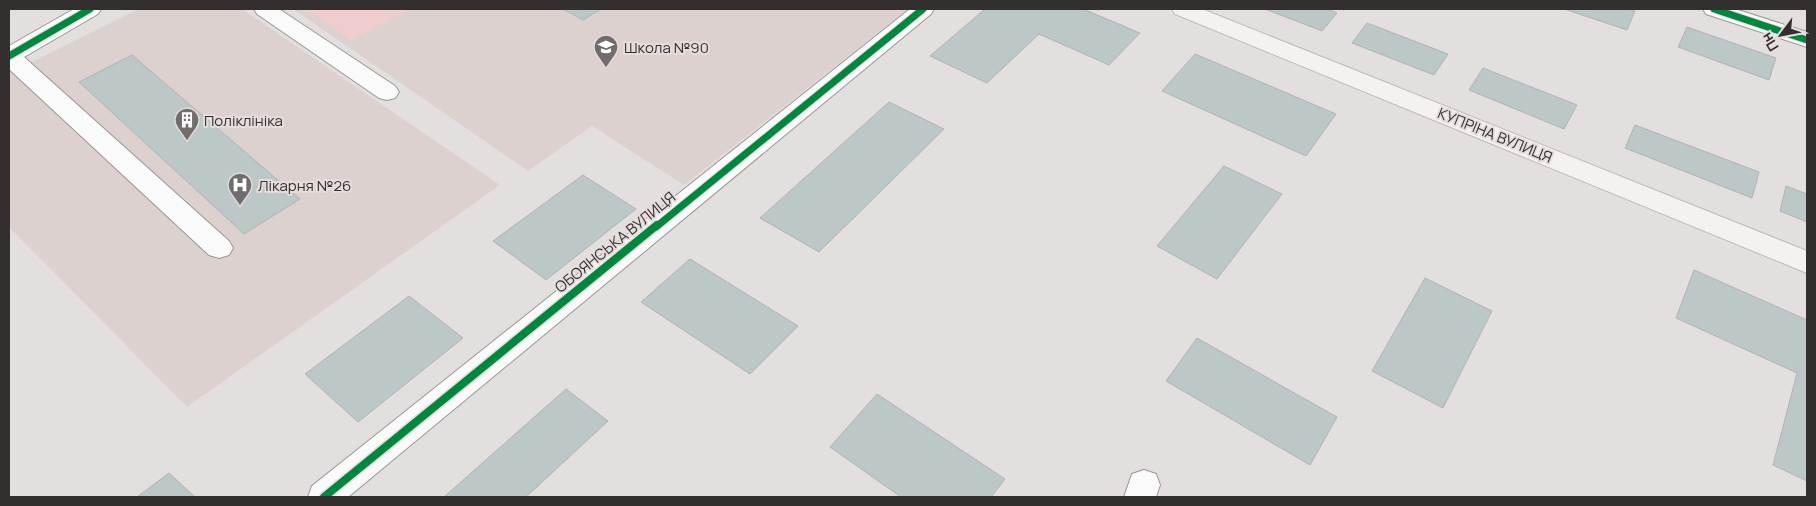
<svg xmlns="http://www.w3.org/2000/svg" width="1816" height="506" font-family="Manrope,sans-serif">
	<style>
		.built { fill: #ddd1d0 }
		.green { fill: #efcdcc }
		.building { fill: #bcc8c7; stroke: #b2b2b2 }
		.lines { fill: none; stroke-linecap: round; stroke-linejoin: round }
		.minor-casing { stroke: #999696; stroke-width: 2 }
		.major-casing { stroke: #bdbbbb; stroke-width: 2 }
		.minor { fill: #fbfafa; fill-rule: evenodd }
		.major { fill: #f6f1f1; fill-rule: evenodd }
		.cycleway-far1-casing { stroke: #e6dddd; stroke-width: 9 }
		.cycleway-casing { stroke: #e6dddd; stroke-width: 11 }
		.cycleway-far1 { stroke: #00873e; stroke-width: 7 }
		.cycleway { stroke: #00873e; stroke-width: 8 }
		.labels { text-anchor: middle; dominant-baseline: central; stroke-width: 4; stroke-linejoin: round; paint-order: stroke }
		.poi-label { font-size: 15px; fill: #332f2f; stroke: #e6dddd; text-anchor: start }
		.street-label { font-size: 15px; fill: #332f2f; stroke: #e6dddd }
	</style>
	<rect width="100%" height="100%" fill="#e4dfdf"/>
	<!-- built -->
	<path class="built" d="M139,9H242L500,185L187,407L9,227V73Z
		M293,9H908L684,185L592,126L528,171Z"/>
	<!-- green -->
	<path class="green" d="M307,9H409L351,40Z"/>
	<!-- building -->
	<path class="building" d="M563,9H601L583,20Z
		M985,9H1083L1140,33L1109,65L1039,34L987,83L930,56Z
		M1265,9H1327L1337,13L1322,31Z
		M1564,9H1627L1635,11L1627,30Z
		M1367,23L1448,54L1434,75L1352,43Z
		M1687,27L1776,58L1769,80L1678,47Z
		M1195,54L1336,114L1306,156L1162,91Z
		M132,55L300,199L244,234L79,82Z
		M1483,68L1577,105L1564,129L1469,90Z
		M889,102L944,129L819,252L760,218Z
		M1635,125L1759,172L1752,198L1625,148Z
		M1224,166L1282,194L1217,279L1157,246Z
		M583,175L636,209L546,280L493,241Z
		M1786,186L1807,194V222L1780,211Z
		M690,259L798,326L750,374L641,302Z
		M1694,270L1807,320V481L1773,465L1797,373L1676,318Z
		M1425,278L1492,311L1443,408L1372,371Z
		M409,296L463,338L358,422L305,374Z
		M1197,338L1337,417L1310,465L1166,381Z
		M566,389L608,421L526,497H444Z
		M877,394L1005,479L991,497H901L830,447Z
		M169,473L195,497H137Z"/>
	<g class="lines">
		<defs>
			<path id="minor" d="M74,9H101L98,14L24,57L229,241L233,248L229,255L219,258L209,255L9,69V46Z
				M254,9H279L395,86L399,92L395,98L387,100L379,98L257,14Z
				M910,9H934L931,14L348,497H308L312,486Z
				M1703,9H1735L1807,32V47L1706,14Z
				M1144,470L1156,474L1160,485L1156,497H1124L1132,474Z"/>
			<path id="major" d="M1172,9H1202L1807,251V273L1175,14Z"/>
		</defs>
		<!-- minor casing -->
		<use href="#minor" class="minor-casing"/>
		<!-- major casing -->
		<use href="#major" class="major-casing"/>
		<!-- minor -->
		<use href="#minor" class="minor"/>
		<!-- major -->
		<use href="#major" class="major"/>
		<defs>
			<path id="cycleway-far1" d="M1714,9L1807,40
				M9,56L90,9
				M656,227L923,9"/>
			<path id="cycleway" d="M324,497L657,225"/>
		</defs>
		<!-- cycleway-far1 casing -->
		<use href="#cycleway-far1" class="cycleway-far1-casing"/>
		<!-- cycleway casing -->
		<use href="#cycleway" class="cycleway-casing"/>
		<!-- cycleway-far1 -->
		<use href="#cycleway-far1" class="cycleway-far1"/>
		<!-- cycleway -->
		<use href="#cycleway" class="cycleway"/>
	</g>
	<!-- icons -->
	<defs>
		<symbol id="school-pin" viewBox="-11 -11 22 30"><path d="M0 17L-7.5 6A9.5 9.5 0 1 1 7.5 6Z" fill="#716d6d" stroke="#e6dddd"/><path d="M0-5L7-2L0 1L-7-2ZM-4 1L0 2.5L4 1V4Q0 6-4 4Z" fill="#fff"/></symbol>
		<symbol id="building-pin" viewBox="-11 -11 22 30"><path d="M0 17L-7.5 6A9.5 9.5 0 1 1 7.5 6Z" fill="#716d6d" stroke="#e6dddd"/><path d="M-4-6H4V6H1V3H-1V6H-4ZM-2.5-4.3h1.7v1.8h-1.7ZM.8-4.3h1.7v1.8H.8ZM-2.5-1h1.7V.8h-1.7ZM.8-1h1.7V.8H.8Z" fill="#fff"/></symbol>
		<symbol id="hospital-pin" viewBox="-11 -11 22 30"><path d="M0 17L-7.5 6A9.5 9.5 0 1 1 7.5 6Z" fill="#716d6d" stroke="#e6dddd"/><path d="M-5-5h3v3.5h4V-5h3V5h-3V1.5h-4V5h-3Z" fill="#fff"/></symbol>
	</defs>
	<g fill-rule="evenodd">
		<use href="#school-pin" x="592" y="33" width="28" height="38"/>
		<use href="#building-pin" x="173" y="106" width="28" height="38"/>
		<use href="#hospital-pin" x="226" y="171" width="28" height="38"/>
	</g>
	<g class="labels">
		<!-- poi labels -->
		<g class="poi-label">
			<text x="624" y="47">Школа №90</text>
			<text x="204" y="120">Поліклініка</text>
			<text x="258" y="185">Лікарня №26</text>
		</g>
		<!-- street labels -->
		<g class="street-label">
			<text transform="translate(1495 135) rotate(22)">КУПРІНА ВУЛИЦЯ</text>
			<text transform="translate(615 242) rotate(-39)">ОБОЯНСЬКА ВУЛИЦЯ</text>
		</g>
	</g>
	<!-- border -->
	<rect width="1816" height="506" fill="none" stroke="#332f2f" stroke-width="20"/>
	<!-- north arrow -->
	<g transform="translate(1781 35) rotate(238)" stroke="#e6dddd" stroke-width="4" paint-order="stroke">
	<path d="M0-4L9 19L0 12L-9 19Z" fill="#332f2f"/>
	<text y="-8" font-size="14" font-weight="bold" text-anchor="middle" fill="#332f2f">Пн</text>
	</g>
</svg>
